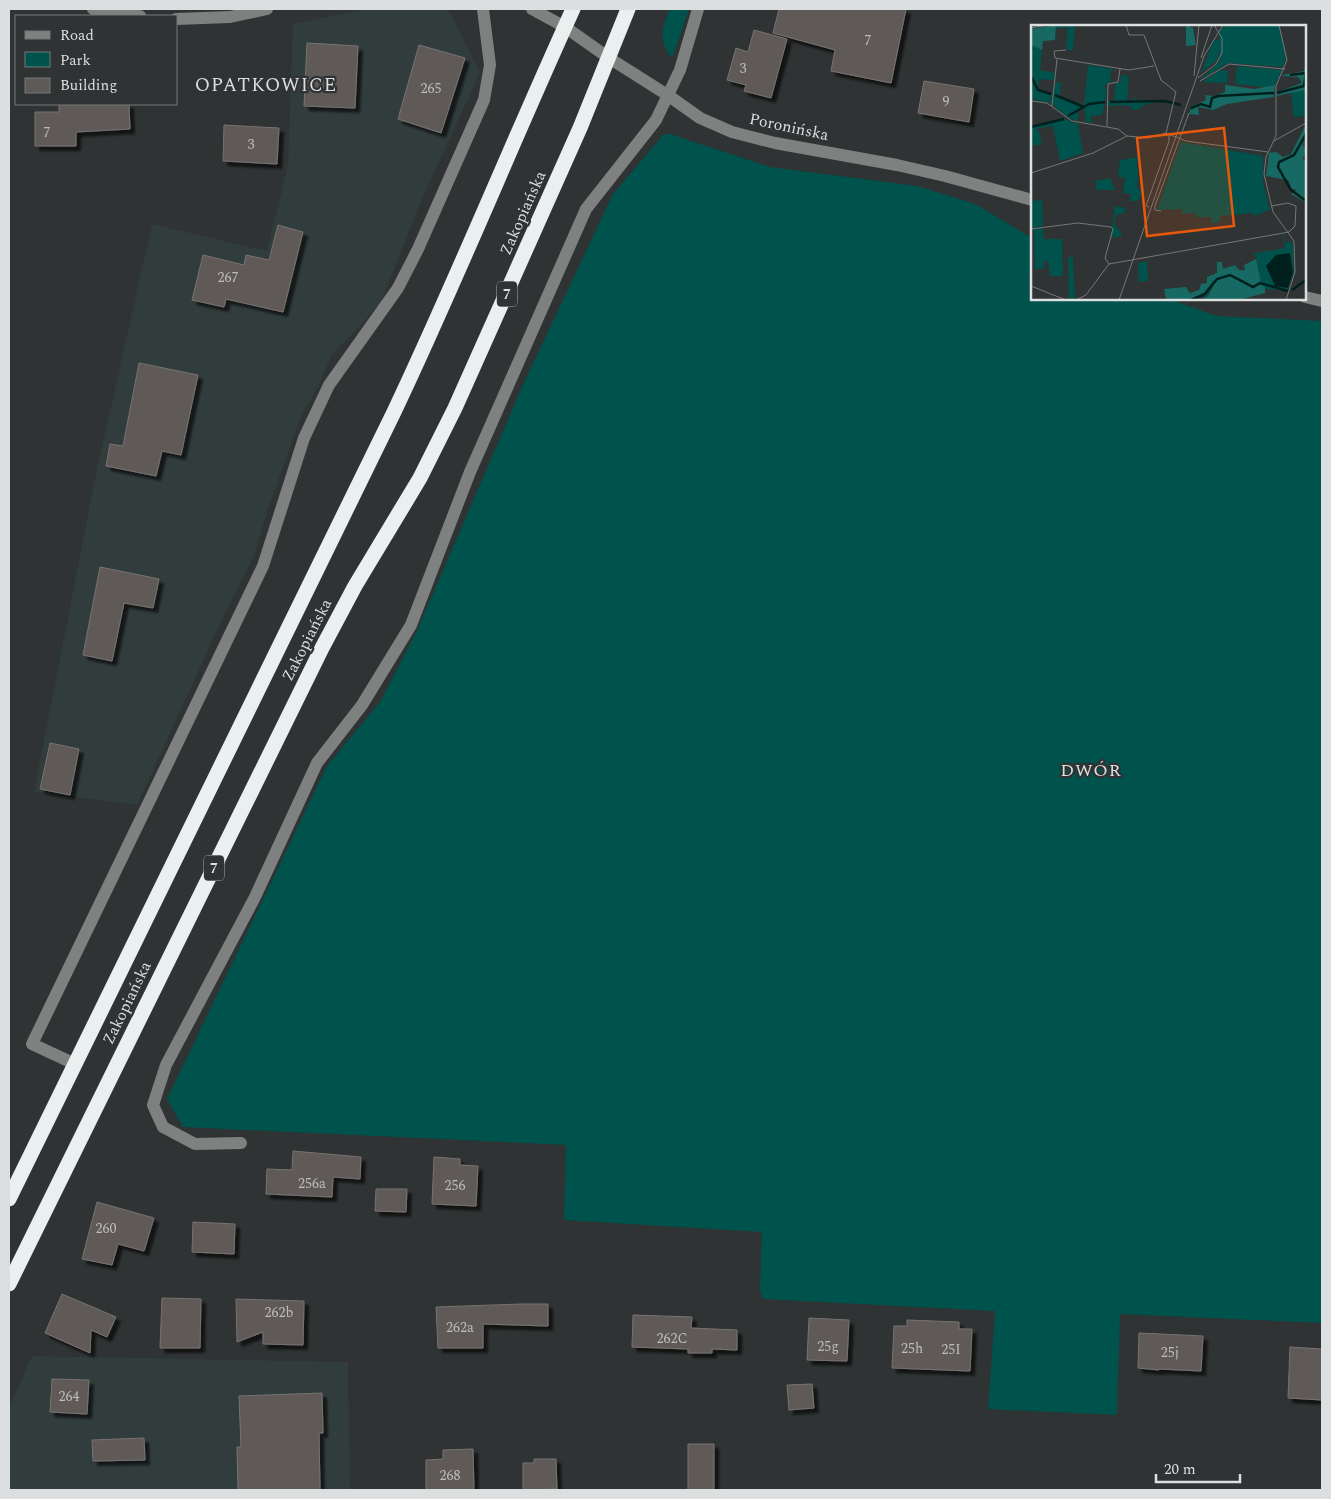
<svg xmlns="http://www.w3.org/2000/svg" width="1331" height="1499" font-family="Spectral,serif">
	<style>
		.built { fill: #313d3c }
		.green { fill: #00524c }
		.building { fill: #5e5a58; stroke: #787372; filter: url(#shadow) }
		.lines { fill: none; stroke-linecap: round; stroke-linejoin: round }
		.minor { stroke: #7f8181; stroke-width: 12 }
		.highway { stroke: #eaf0ef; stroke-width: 15 }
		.labels { text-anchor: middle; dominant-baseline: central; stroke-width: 4.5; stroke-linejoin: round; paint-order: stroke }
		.number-label { font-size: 14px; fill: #bcbebd }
		.shield { fill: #2f3333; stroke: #a8abab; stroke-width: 1 }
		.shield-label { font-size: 15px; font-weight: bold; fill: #dcdfdf }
		.street-label { font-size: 16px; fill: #dcdfdf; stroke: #2f3333 }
		.neighbourhood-label { font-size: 18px; letter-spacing: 1px; fill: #dcdfdf; stroke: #2f3333 }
		.quarter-label { font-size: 19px; letter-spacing: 1px; fill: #dcdfdf; stroke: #2f3333 }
		.inset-river { fill: none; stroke: #00201d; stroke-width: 2.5 }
		.inset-road { fill: none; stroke: #747878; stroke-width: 1 }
		.view { fill: #e8590c; fill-opacity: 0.15; stroke: #e8590c; stroke-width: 2.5 }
		.inset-edge { fill: none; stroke: #dcdfdf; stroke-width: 2.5 }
	</style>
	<defs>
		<filter id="shadow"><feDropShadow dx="4.5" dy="4.5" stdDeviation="1" flood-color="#0009"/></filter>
	</defs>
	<rect width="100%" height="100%" fill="#2f3333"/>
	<!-- built -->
	<path class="built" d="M365,9H448L480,73L420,203L381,302L363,323L332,354L320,383L301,417L269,506L253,558L226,611L137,805L34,792L96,474L152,224L267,251L288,165L293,24Z
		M32,1356L348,1362L350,1490H9V1408Z"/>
	<!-- green -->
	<path class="green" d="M670,9H689L672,58C658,40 661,29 670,9Z
		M664,134H670L770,167L917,186L975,204L1032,238V299H1169L1217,316L1322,321V1323L1120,1314L1117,1415L988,1409L995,1311L763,1299L760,1288L762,1232L564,1220L566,1145L183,1127L167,1099L327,766L380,702L417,631L522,387L613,194Z"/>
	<!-- building -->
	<path class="building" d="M779,9H906L891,83L831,71L835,50L773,33Z
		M754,30L787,39L771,98L744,91L746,85L727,80L736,48L748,52Z
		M307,43L358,46L355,108L304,106Z
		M419,45L465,58L441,133L398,119Z
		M924,81L974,89L969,122L918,113Z
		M59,104H129L130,129L76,132V146H35V112H59Z
		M224,125L279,128L277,164L223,161Z
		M278,225L303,232L283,312L226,299L224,307L192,300L203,255L244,265L246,255L269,260Z
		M139,363L198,375L181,455L162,451L156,476L106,466L110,444L123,446Z
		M100,567L159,579L153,608L124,603L112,661L83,655Z
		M50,743L79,749L70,795L40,789Z
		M293,1151L361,1157L360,1179L333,1177L332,1197L266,1194L267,1169L292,1170Z
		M434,1157L460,1159V1165L478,1166L476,1206L432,1204Z
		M376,1189H407L406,1212L375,1211Z
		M97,1202L154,1218L144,1251L118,1244L112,1265L82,1259Z
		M193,1222L235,1224L234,1254L192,1252Z
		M62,1294L116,1317L107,1337L91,1330L90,1353L45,1333Z
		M162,1298L201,1299L200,1348H160Z
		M236,1299L304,1301L303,1345L263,1344V1332L237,1342Z
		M521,1304H548V1326L483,1324V1348H438L436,1307Z
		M633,1315L692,1317L691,1328L737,1330V1350L712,1349V1353H688V1349L632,1347Z
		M809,1318L849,1320L847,1361L807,1360Z
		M907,1320L959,1322V1329H972L970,1371L892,1368L894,1326H907Z
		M1139,1333L1203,1336L1201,1371L1159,1369V1370L1138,1368Z
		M1290,1347L1322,1349V1400L1288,1398Z
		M52,1379L89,1380L87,1414L50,1412Z
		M812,1384L814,1408L789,1410L787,1385Z
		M322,1393L323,1433H319L320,1490H238L237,1447H241L239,1396Z
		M144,1438L145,1460L93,1461L92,1440Z
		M688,1444H714V1490H688Z
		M473,1449L474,1490H426V1460L443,1459V1450Z
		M534,1459H556L557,1489L523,1490V1463H534Z"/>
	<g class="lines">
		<!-- minor -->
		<path class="minor" d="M93,9L114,13L140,16
			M532,9L565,27L609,58L669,96L700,118L732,132L775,143L897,165L945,176L1032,200
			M176,19L230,17L267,9
			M1305,297L1322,301
			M75,1064L32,1044L263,566L304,438L329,385L398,288L418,249L484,100L490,65L483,9
			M241,1143L195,1144L163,1127L153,1105L166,1065L255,897L317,763L362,705L411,625L470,472L586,209L656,120L680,70L698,9"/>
		<!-- highway -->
		<path class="highway" d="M9,1199L394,412C457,279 512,143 573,9
			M9,1284L322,648L355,586L420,478L455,408L580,128L628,9"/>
	</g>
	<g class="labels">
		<!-- number labels -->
		<g class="number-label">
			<text x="868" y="40">7</text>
			<text x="743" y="68">3</text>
			<text x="431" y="88">265</text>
			<text x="946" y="101">9</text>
			<text x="47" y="132">7</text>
			<text x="251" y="144">3</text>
			<text x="228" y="277">267</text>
			<text x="312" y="1183">256a</text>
			<text x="455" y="1185">256</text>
			<text x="106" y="1228">260</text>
			<text x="279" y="1312">262b</text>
			<text x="460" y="1327">262a</text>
			<text x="672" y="1338">262C</text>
			<text x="828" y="1346">25g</text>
			<text x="912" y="1348">25h</text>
			<text x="951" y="1349">25I</text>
			<text x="1170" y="1352">25j</text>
			<text x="69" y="1396">264</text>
			<text x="450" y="1475">268</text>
		</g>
		<!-- shield labels -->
		<g class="shield">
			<rect x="497" y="281.5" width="20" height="25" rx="4"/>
			<rect x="204" y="855.5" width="20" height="25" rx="4"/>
		</g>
		<g class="shield-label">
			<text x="507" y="294">7</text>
			<text x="214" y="868">7</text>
		</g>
		<!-- street labels -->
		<g class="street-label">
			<text transform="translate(789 127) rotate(12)">Poronińska</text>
			<text transform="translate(523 213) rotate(-66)">Zakopiańska</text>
			<text transform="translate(307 640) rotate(-63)">Zakopiańska</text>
			<text transform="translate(127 1003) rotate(-64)">Zakopiańska</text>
		</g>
		<!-- neighbourhood labels -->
		<g class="neighbourhood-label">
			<text x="1091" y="770">DWÓR</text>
		</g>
		<!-- quarter labels -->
		<g class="quarter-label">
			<text x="266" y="85">OPATKOWICE</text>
		</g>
	</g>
	<!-- overview -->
	<g transform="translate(1031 25)">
		<rect width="275" height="275" fill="#2f3333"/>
		<path d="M25,0H63L44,1L42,25H35L37,2L25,4ZM196,0H248L255,33L252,42L197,38L169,55L189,36L188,5ZM182,15L190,16L187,34L170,48ZM1,19L11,25L9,45L24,48L23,55L8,54L7,64L21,69L20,78L0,74ZM57,40L82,44L79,48L80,56L73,61L76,66L71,90L60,91V98L55,97L53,83L47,86V96L37,93L22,80L24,57L30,58L29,71L53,80ZM206,41L251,45L244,60L234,62L204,59ZM189,45L197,46L196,58L171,57ZM90,50L98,51L96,76H101L102,73L119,78L133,75L141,79L133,76L113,80L105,86L96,80L76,81V76H83L85,58L90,57ZM275,65V91L263,92L260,68ZM31,93L47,99L52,128L29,136L22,101L4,104L8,106L11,119L0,121V98L1,101ZM150,117L232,131V157L239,185L223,191L222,188L189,191V197L180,198V192H165L164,188L151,189V184L126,185ZM108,132L105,141L107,142L106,164H111L107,176H99L100,169L92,168L94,153L87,152L89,135ZM79,153L84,165H66L64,156ZM11,175L12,201L0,203V176ZM84,181L95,183L92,189H86L83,198L92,211L80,212ZM12,203L13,214H31L32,251H19L17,236H13V244H4L3,204ZM252,209L255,218L261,216L262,222L263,247L256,266L183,259L177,271L159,275L172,269L182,256L193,251L199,249L223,261L230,257L225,231L221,229L254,223ZM37,232H42L44,274H38ZM116,236L117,256L108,257L107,238Z" fill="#00524c"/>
		<path d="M25,0L24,15L12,16L11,25L0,20V4ZM155,0L162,3L165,20L155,21ZM275,42V65L245,71L246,67L271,58L267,52L251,51L252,50L273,46ZM181,58L223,64L244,60L243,72L196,79L182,85L167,82L168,90L158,89L161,81L175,75L174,70L183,71L194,67V60ZM275,99L272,121L275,124L272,134L275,137V178L260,169L266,165L261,164L257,155L235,151L238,128L245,127L252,132L260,129ZM225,234L230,257L223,261L199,249L182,256L172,269L159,275H135L133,264L155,262L159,268L168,265L170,259L176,258V252L186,248V237H191L192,244L204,240L208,245H214L213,240ZM199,250L223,263L229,259L234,262V268L208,275H171L178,270L185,255Z" fill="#166a63"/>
		<path d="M259,228L262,247L257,263L244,261L235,241L245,230Z" fill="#00201d"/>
		<path class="inset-river" d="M259,50L275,48M0,51L7,65L20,69M246,68L273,61L275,48M24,70L53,82M79,77L134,76L150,80M160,83L170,79L179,82L181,73L187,71L243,68M37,91L58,79L74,77M0,102L33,94M275,109L263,130L248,137L247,142L260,165L275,176M261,265L275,255M160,275L174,269L186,254L199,250L222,262L229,258L257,266"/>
		<path class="inset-road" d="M95,0L98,10H113L130,55L145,67L135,108M248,0L256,35L245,61V111L235,132L233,149L242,187L263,216L264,247L255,275M0,3L16,0M35,25L23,26L24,33L98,45L123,41M170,33L181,0M163,51L168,0M167,53L185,39L191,28V13L183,0M169,56L198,39L254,44M0,76L16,78L41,96L87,104L96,111M21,81L26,34M76,101L77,59L87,57L89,44M243,116L275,98M0,148L62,128L96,111L117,113L135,108L155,116L237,127M118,182L115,181L138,116V108M130,186L124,185V181L158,88M0,204L47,198L80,202L82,204L74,233L78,239M0,261L35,275M45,275L55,270L78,239L258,207L264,201L265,181L257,178L240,181M88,275L173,31L192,0"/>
		<path class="view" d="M193,103L203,201L116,211L106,113Z"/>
		<rect width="275" height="275" class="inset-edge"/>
	</g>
	<!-- border -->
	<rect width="1331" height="1499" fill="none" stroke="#dcdfdf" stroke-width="20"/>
	<!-- legend -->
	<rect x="15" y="15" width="162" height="90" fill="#2f3333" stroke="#747878"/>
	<rect x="25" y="31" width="25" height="8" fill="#7f8181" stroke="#747878"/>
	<text x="60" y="40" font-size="15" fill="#dcdfdf">Road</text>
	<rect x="25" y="52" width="25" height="15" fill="#00524c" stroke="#747878"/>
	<text x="60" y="65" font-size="15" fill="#dcdfdf">Park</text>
	<rect x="25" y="78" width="25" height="15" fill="#5e5a58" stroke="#747878"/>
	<text x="60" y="90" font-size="15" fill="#dcdfdf">Building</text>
	<!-- scale -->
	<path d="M1156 1474v8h84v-8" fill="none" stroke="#dcdfdf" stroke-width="2.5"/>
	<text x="1164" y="1474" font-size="15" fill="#dcdfdf" stroke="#2f3333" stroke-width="4" paint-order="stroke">20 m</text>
</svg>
